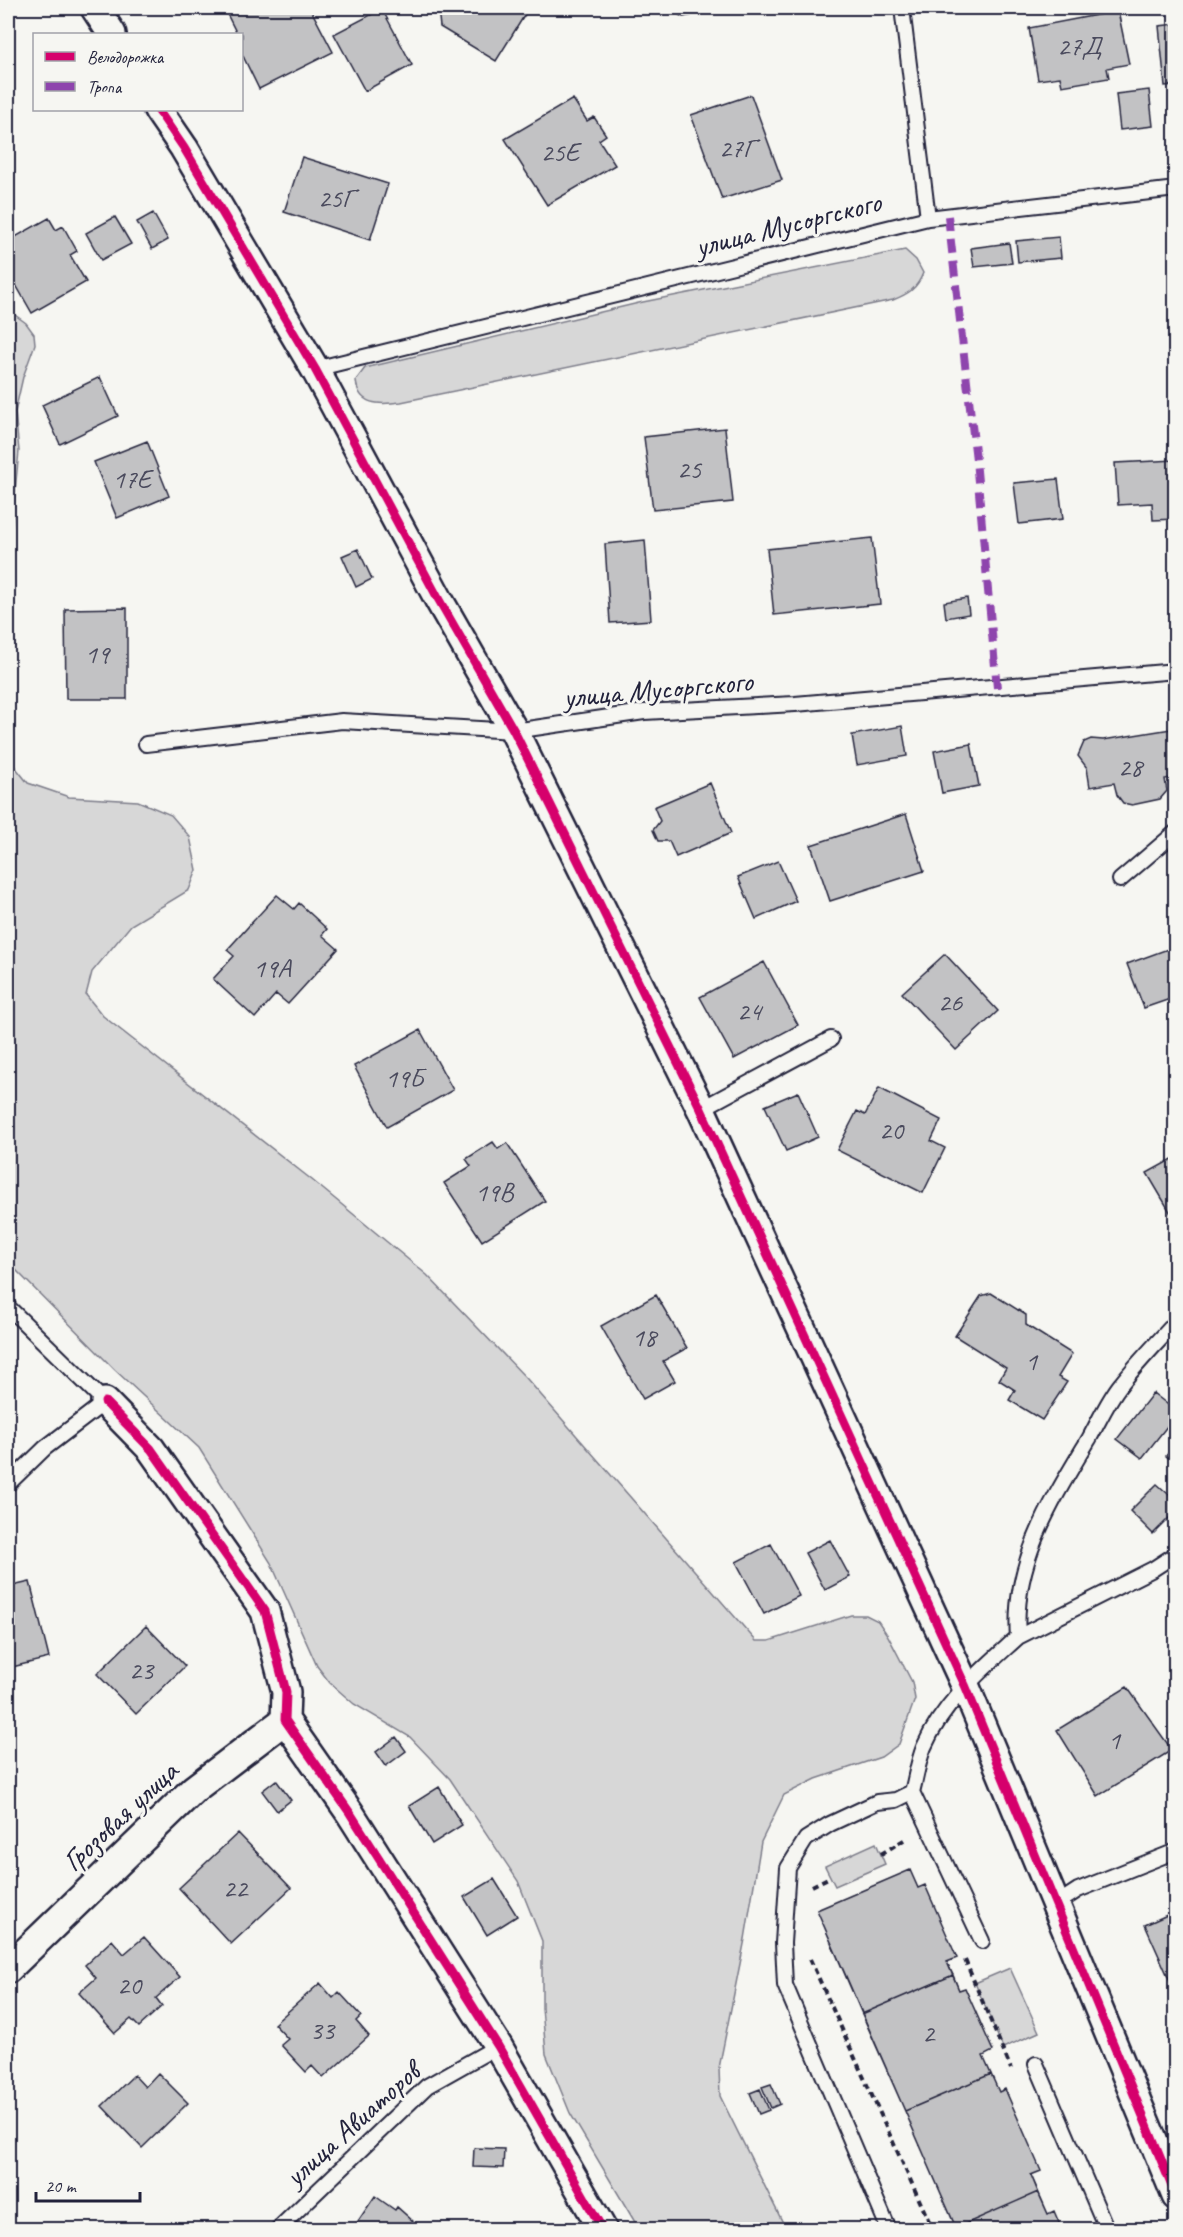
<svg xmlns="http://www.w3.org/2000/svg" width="1183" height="2237" font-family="Caveat,sans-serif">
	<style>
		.green { fill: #d7d7d7; stroke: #7c7c89; stroke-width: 1.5 }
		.building { fill: #c2c2c4; stroke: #22223b; stroke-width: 1.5 }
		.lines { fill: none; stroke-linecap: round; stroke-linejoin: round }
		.lane-casing { stroke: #22223b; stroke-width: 18 }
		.street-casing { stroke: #22223b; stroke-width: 32 }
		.path { stroke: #22223b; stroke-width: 4; stroke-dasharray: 6 4.5; stroke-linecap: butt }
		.lane { stroke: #f6f6f2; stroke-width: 14 }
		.street { stroke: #f6f6f2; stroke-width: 27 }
		.quiet { stroke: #8e44ad; stroke-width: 8; stroke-dasharray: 15 8; stroke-linecap: butt }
		.cycleway-casing { stroke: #f6f6f2; stroke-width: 13 }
		.cycleway { stroke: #d6006c; stroke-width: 9 }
		.labels { text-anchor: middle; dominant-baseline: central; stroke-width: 6; stroke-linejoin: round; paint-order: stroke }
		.number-label { font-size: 27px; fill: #4a4a5d }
		.street-label { font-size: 30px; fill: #22223b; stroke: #f6f6f2 }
	</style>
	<rect width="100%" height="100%" fill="#f6f6f2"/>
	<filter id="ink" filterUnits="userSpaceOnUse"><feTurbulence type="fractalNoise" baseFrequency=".0167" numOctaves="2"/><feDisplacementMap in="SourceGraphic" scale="12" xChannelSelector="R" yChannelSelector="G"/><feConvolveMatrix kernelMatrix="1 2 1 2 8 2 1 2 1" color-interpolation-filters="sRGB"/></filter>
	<g filter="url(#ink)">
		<!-- green -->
		<path class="green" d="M905,250L916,260L923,273C917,289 908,294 893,300L401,402C379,405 358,406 356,380L365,368L643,302Z
			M8,310L26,323L34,334L35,344L23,377L15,412L19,451L8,561Z
			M8,758L28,783L69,797L138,801L171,815L190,837L197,870L189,890L131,925L92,972L86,995L103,1016L312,1180L427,1275L527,1379L756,1641H769L851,1615H866L878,1621L888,1636L912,1682L915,1699L899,1744L881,1757L816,1779L784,1795L761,1842L745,1939L719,2068L720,2096L786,2229H639L570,2113L546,2054L542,2008V1941L518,1881L450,1779L410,1737L354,1704L330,1683L317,1666L271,1563L199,1448L115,1370L16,1270L8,1258Z
			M876,1843L885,1864L835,1886L825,1866Z
			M1010,1968L1039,2032L1003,2048L975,1983Z"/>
		<!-- building -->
		<path class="building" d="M234,8H310L333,52L259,89L242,54V34H237L226,12Z
			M438,8H529L496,61L440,27Z
			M666,8H732L683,17Z
			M382,9L412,65L365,91L334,34Z
			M1118,11L1129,64L1107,68L1109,78L1062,86L1060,77L1038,80L1029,28Z
			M1176,24V85L1165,86L1159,26Z
			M1149,90L1153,126L1120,130L1116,94Z
			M751,95L782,180L722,199L691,115Z
			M573,99L587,121L594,117L606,135L599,140L615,165L547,205L505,139Z
			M302,157L388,184L370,240L284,212Z
			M153,213L168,240L152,249L137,222Z
			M115,217L131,244L101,260L86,233Z
			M49,218L56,230L63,226L77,251L70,255L86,282L32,313L8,271V255L12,253L8,241Z
			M1059,237L1061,258L1018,262L1016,241Z
			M1009,243L1012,263L974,267L971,248Z
			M100,377L118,416L60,444L42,405Z
			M725,428L733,502L653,510L644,437Z
			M147,441L169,496L117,518L94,462Z
			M1176,460V519L1153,520L1152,503L1118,505L1115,463Z
			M1058,479L1063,519L1019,524L1014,483Z
			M872,538L880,604L774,615L767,549Z
			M645,540L651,620L610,623L605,544Z
			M358,549L372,579L356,587L342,556Z
			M967,598L969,614L946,618L944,602Z
			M127,608V699H66L65,609Z
			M902,726L907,756L857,765L852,735Z
			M1171,729L1176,730V777L1165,779L1167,791L1160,799L1132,805L1123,803L1117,795L1114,783L1090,787L1087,768L1078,756L1084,742L1091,739L1103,740Z
			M971,744L979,786L942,793L934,751Z
			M710,783L731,833L676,857L669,841H658L653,830L660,821L654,807Z
			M906,814L924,871L830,901L811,845Z
			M778,861L796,901L756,919L738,877Z
			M277,895L294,909L299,903L327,929L322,935L338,949L288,1004L276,994L255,1018L213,979L234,956L227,950Z
			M1176,946V997L1144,1008L1127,964Z
			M945,954L998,1011L956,1050L902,993Z
			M764,962L798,1025L734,1059L700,997Z
			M420,1030L453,1090L387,1127L354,1066Z
			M879,1088L941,1120L931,1141L945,1148L923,1193L837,1150L857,1111L865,1115Z
			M798,1092L818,1137L786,1151L765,1106Z
			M493,1142L498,1149L507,1143L545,1201L482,1241L444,1183L471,1166L466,1159Z
			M1176,1157V1222L1147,1173Z
			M991,1293L1026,1315V1325L1072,1354L1058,1377L1067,1382L1042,1420L1009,1400L1015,1390L999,1380L1006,1368L955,1336L981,1296Z
			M656,1295L687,1348L663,1361L675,1381L643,1399L601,1326Z
			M1153,1393L1176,1411V1415L1142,1458L1117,1439Z
			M1176,1444V1464L1166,1456Z
			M1157,1484L1176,1501V1511L1153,1534L1130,1511Z
			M830,1540L850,1577L825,1590L805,1553Z
			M771,1544L799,1596L764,1614L736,1562Z
			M30,1582L49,1658L8,1668V1587Z
			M146,1626L185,1666L136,1714L97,1674Z
			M1127,1687L1172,1750L1098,1796L1057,1730Z
			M396,1737L406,1751L386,1766L376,1752Z
			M276,1780L291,1800L277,1811L262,1791Z
			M439,1787L462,1825L432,1844L409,1806Z
			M238,1833L291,1888L231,1944L179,1888Z
			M910,1870L918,1888L925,1885L957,1958L947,1962L953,1975L862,2014L817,1910Z
			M910,1870L918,1888L925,1885L957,1958L947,1962L959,1990L965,1988L993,2051L983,2056L999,2092L1005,2089L1041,2171L1031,2175L1048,2214L1054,2211L1062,2230H957L817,1910Z
			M494,1879L517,1916L487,1935L464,1897Z
			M1176,1911V1981L1171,1983L1145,1925Z
			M144,1937L180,1977L156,1998L162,2006L139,2027L131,2019L115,2033L79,1993L96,1978L85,1965L112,1940L124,1954Z
			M953,1975L959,1990L965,1988L993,2051L983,2056L991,2074L905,2111L862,2014Z
			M320,1983L333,1998L339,1992L361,2016L356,2021L369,2036L323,2078L312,2066L306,2072L281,2045L288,2039L274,2024Z
			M158,2073L188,2103L142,2148L102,2106L134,2075L145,2087Z
			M991,2074L999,2092L1005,2089L1041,2171L1031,2175L1038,2192L956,2228L905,2111Z
			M771,2084L780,2104L771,2108L762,2087Z
			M760,2089L769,2110L759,2114L750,2093Z
			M474,2148L504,2149L503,2168L473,2167Z
			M1038,2192L1048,2214L1054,2211L1062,2230L956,2228Z
			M375,2196L395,2210L397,2207L423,2230H352Z"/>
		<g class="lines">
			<defs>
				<path id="lane" d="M902,8L928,218
					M315,369L928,218L1176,189
					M146,744L342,721L514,731L644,712L795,704L1176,671
					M1120,880L1176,832
					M701,1109L831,1039
					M8,1307L105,1402L45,1448L8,1484
					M1018,1637L1153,1569L1176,1554
					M912,1792L982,1941
					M1055,1905L1078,1890L1176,1851
					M1036,2064L1107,2230
					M277,2230L427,2086L498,2046
					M889,2230L785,1985L783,1943L788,1868L806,1839L830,1824L877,1802L896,1800L912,1792C916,1778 918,1761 924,1747C944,1701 982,1670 1018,1637C1012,1563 1052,1501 1089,1439C1099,1421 1108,1400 1121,1384C1138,1362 1157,1343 1176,1322"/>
				<path id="street" d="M95,8L112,34
					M158,110L184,148L315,369L439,600L514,731L701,1109L965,1685L1176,2196
					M105,1402L151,1449L265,1611L286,1692L285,1720L350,1813L498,2046L603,2230
					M8,1969L194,1789L285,1720"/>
			</defs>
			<!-- lane casing -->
			<use href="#lane" class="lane-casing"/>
			<!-- street casing -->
			<use href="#street" class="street-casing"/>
			<!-- path -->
			<path class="path" d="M881,1854L907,1838
				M812,1886L830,1877
				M810,1959L933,2230
				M965,1960L1011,2069"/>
			<!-- lane -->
			<use href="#lane" class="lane"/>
			<!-- street -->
			<use href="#street" class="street"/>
			<!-- quiet -->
			<path class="quiet" d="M948,216L976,460L997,688"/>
			<defs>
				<path id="cycleway" d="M158,110L184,148L315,369L439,600L514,731L701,1109L965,1685L1176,2196
					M105,1402L151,1449L265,1611L286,1692L285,1720L350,1813L498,2046L603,2230"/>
			</defs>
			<!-- cycleway casing -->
			<use href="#cycleway" class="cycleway-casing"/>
			<!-- cycleway -->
			<use href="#cycleway" class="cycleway"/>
		</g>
	</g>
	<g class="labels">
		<!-- number labels -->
		<g class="number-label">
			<text x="1079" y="46">27Д</text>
			<text x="737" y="148">27Г</text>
			<text x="560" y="152">25Е</text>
			<text x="336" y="198">25Г</text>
			<text x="689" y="469">25</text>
			<text x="132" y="479">17Е</text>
			<text x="97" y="654">19</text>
			<text x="1130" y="767">28</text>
			<text x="272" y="968">19А</text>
			<text x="950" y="1002">26</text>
			<text x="749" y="1011">24</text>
			<text x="404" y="1078">19Б</text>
			<text x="891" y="1130">20</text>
			<text x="494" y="1192">19В</text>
			<text x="644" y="1337">18</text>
			<text x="1031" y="1361">1</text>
			<text x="141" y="1670">23</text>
			<text x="1114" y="1740">1</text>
			<text x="235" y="1888">22</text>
			<text x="129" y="1985">20</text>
			<text x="322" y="2030">33</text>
			<text x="928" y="2033">2</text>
		</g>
		<!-- street labels -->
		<g class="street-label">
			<text transform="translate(788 224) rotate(-14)">улица Мусоргского</text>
			<text transform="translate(658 689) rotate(-5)">улица Мусоргского</text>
			<text transform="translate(120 1816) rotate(-43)">Грозовая улица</text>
			<text transform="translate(352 2124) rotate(-42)">улица Авиаторов</text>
		</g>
	</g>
	<!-- margin -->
	<rect width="1183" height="2237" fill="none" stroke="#f6f6f2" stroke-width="30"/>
	<rect x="15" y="15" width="1153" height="2207" fill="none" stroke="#22223b" stroke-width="2" filter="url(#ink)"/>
	<!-- legend -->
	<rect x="33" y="33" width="210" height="78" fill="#f6f6f2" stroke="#a1a1a9" stroke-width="1.5"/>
	<rect x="45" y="52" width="30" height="9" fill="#d6006c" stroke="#a1a1a9" stroke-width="1.5"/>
	<text x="87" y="63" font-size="18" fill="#22223b">Велодорожка</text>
	<rect x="45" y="82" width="30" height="9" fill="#8e44ad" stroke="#a1a1a9" stroke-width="1.5"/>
	<text x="87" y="93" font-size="18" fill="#22223b">Тропа</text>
	<!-- scale -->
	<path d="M36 2192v9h104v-9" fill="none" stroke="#22223b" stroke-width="3"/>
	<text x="45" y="2192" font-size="18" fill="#22223b" stroke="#f6f6f2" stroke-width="4.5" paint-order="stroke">20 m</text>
</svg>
